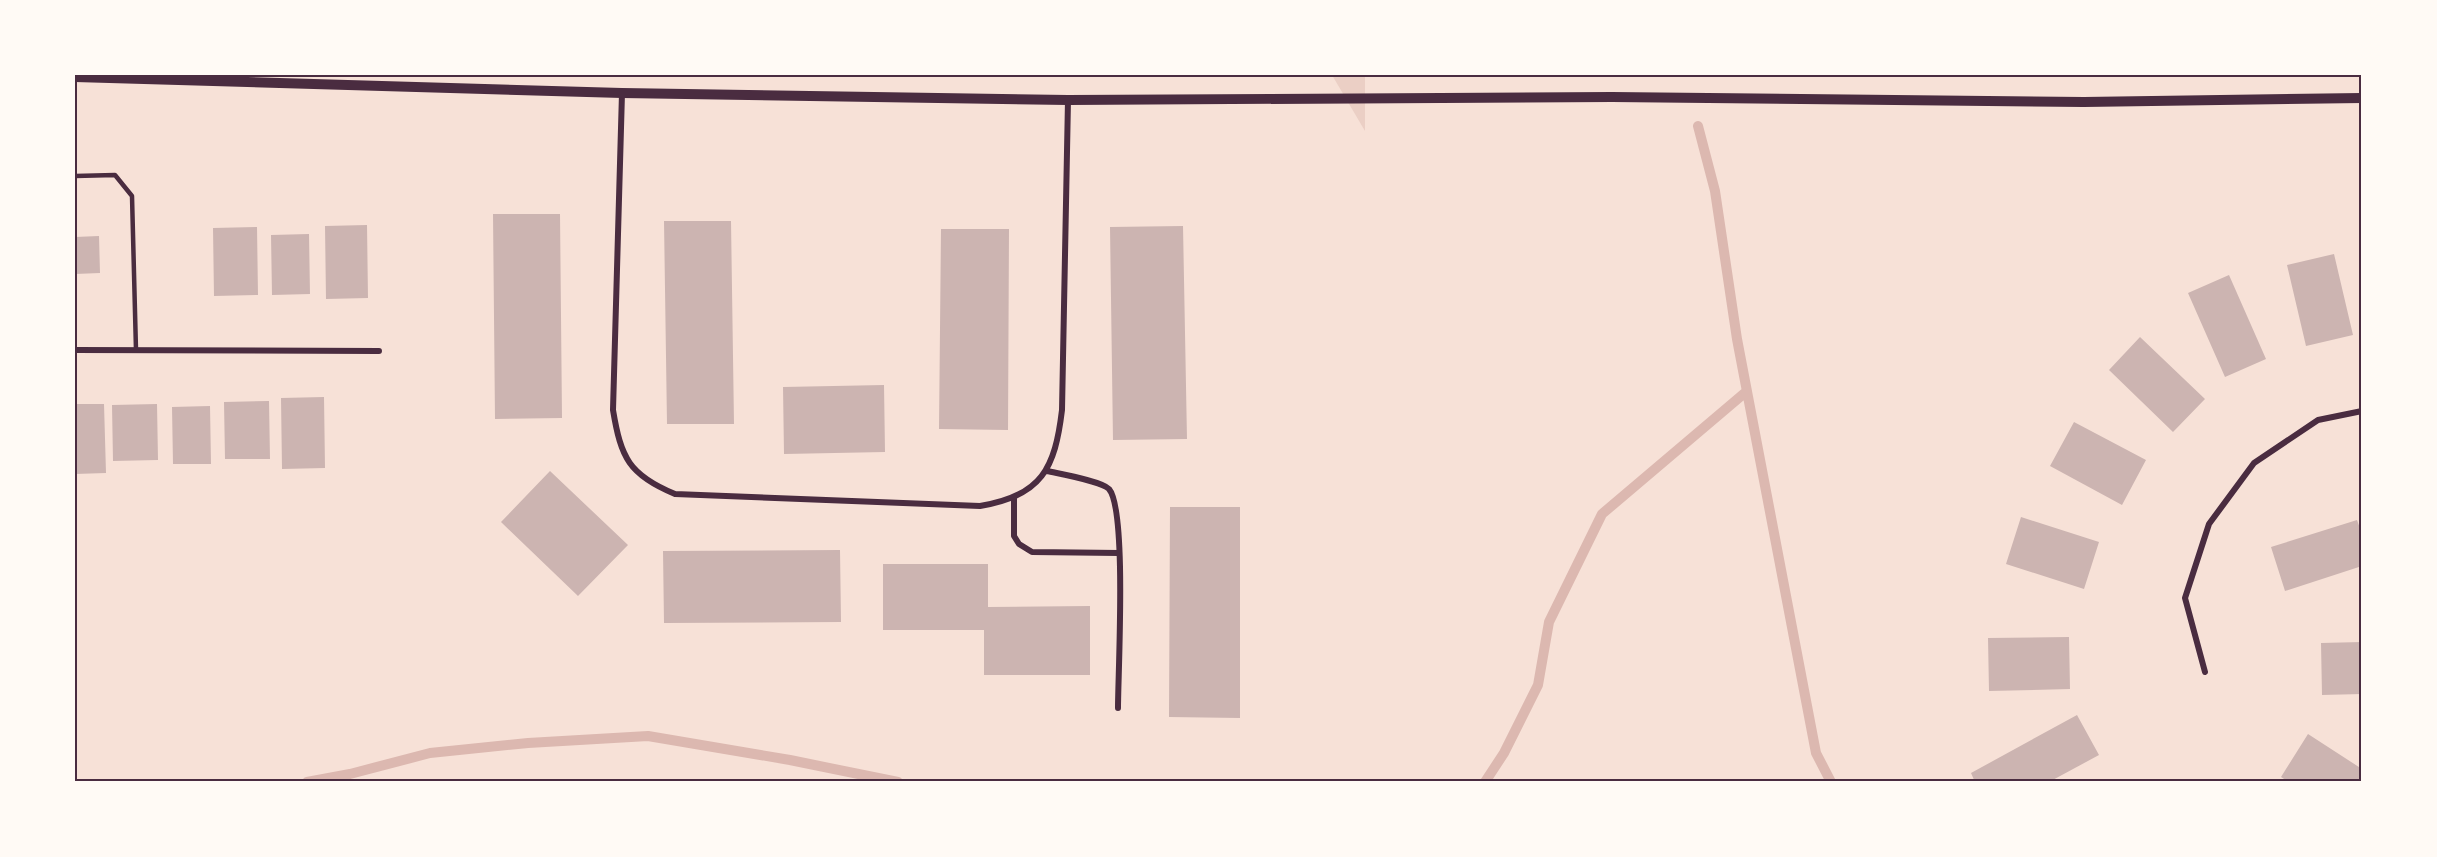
<svg xmlns="http://www.w3.org/2000/svg" width="2437" height="857" font-family="'Varela Round',sans-serif">
	<style>
		.green { fill: #ebcfc5 }
		.lines { fill: none; stroke-linecap: round; stroke-linejoin: round }
		.stream { stroke: #dcb8b0; stroke-width: 10 }
		.building { fill: #ccb4b1 }
		.service { stroke: #4a2c40; stroke-width: 4.5 }
		.minor { stroke: #4a2c40; stroke-width: 6 }
		.tertiary { stroke: #4a2c40; stroke-width: 10 }
		.neatline { fill: none; stroke: #4a2c40; stroke-width: 2 }
	</style>
	<rect width="100%" height="100%" fill="#f7e1d7"/>
	<!-- green -->
	<path class="green" d="M1332,75H1365V131Z"/>
	<g class="lines">
		<!-- stream -->
		<path class="stream" d="M1698,126L1715,191L1737,339L1816,753L1831,782
			M307,782L350,774L430,753L528,743L648,736L790,760L898,782
			M1485,782L1504,753L1538,685L1549,622L1602,514L1747,391"/>
	</g>
	<!-- building -->
	<path class="building" d="M493,214H560L562,418L495,419Z
		M664,221H731L734,424H667Z
		M367,225L368,298L326,299L325,226Z
		M1183,226L1187,439L1113,440L1110,227Z
		M257,227L258,295L214,296L213,228Z
		M941,229H1009L1008,430L939,429Z
		M309,234L310,294L272,295L271,235Z
		M99,236L100,273L75,274V237Z
		M2334,254L2353,335L2306,346L2287,265Z
		M2229,275L2266,359L2225,377L2188,293Z
		M2140,337L2205,399L2173,432L2109,370Z
		M884,385L885,452L784,454L783,387Z
		M324,397L325,468L282,469L281,398Z
		M269,401L270,459H225L224,402Z
		M75,404H104L106,473L75,474Z
		M157,404L158,460L113,461L112,405Z
		M210,406L211,464H173L172,407Z
		M2074,422L2146,460L2122,505L2050,466Z
		M550,471L628,545L578,596L501,522Z
		M1170,507H1240V718L1169,717Z
		M2021,517L2099,542L2084,589L2006,564Z
		M2357,520L2362,534V566L2285,591L2271,547Z
		M840,550L841,622L664,623L663,551Z
		M883,564H988V607L1090,606V675H984V630H883Z
		M2069,637L2070,689L1989,691L1988,638Z
		M2362,642V694L2322,695L2321,643Z
		M2077,715L2099,755L2049,782H1975L1971,773Z
		M2308,734L2362,769V782H2289L2281,777Z"/>
	<g class="lines">
		<!-- service -->
		<path class="service" d="M75,176L115,175L132,196L136,350"/>
		<!-- minor -->
		<path class="minor" d="M622,93L613,410C621,458 629,475 675,494L980,506C1042,496 1055,468 1062,410L1068,100
			M75,350L379,351
			M1047,471C1060,474 1101,481 1109,489C1127,510 1118,672 1118,708
			M1014,498V536L1019,544L1032,552L1119,553
			M2205,672L2185,598L2209,524L2254,463L2318,420L2362,411"/>
		<!-- tertiary -->
		<path class="tertiary" d="M75,77L622,93L1068,100L1612,97L2084,102L2362,98"/>
	</g>
	<!-- border -->
	<rect width="2437" height="857" fill="none" stroke="#fffaf5" stroke-width="153"/>
	<rect x="76" y="76" width="2284" height="704" class="neatline"/>
</svg>
